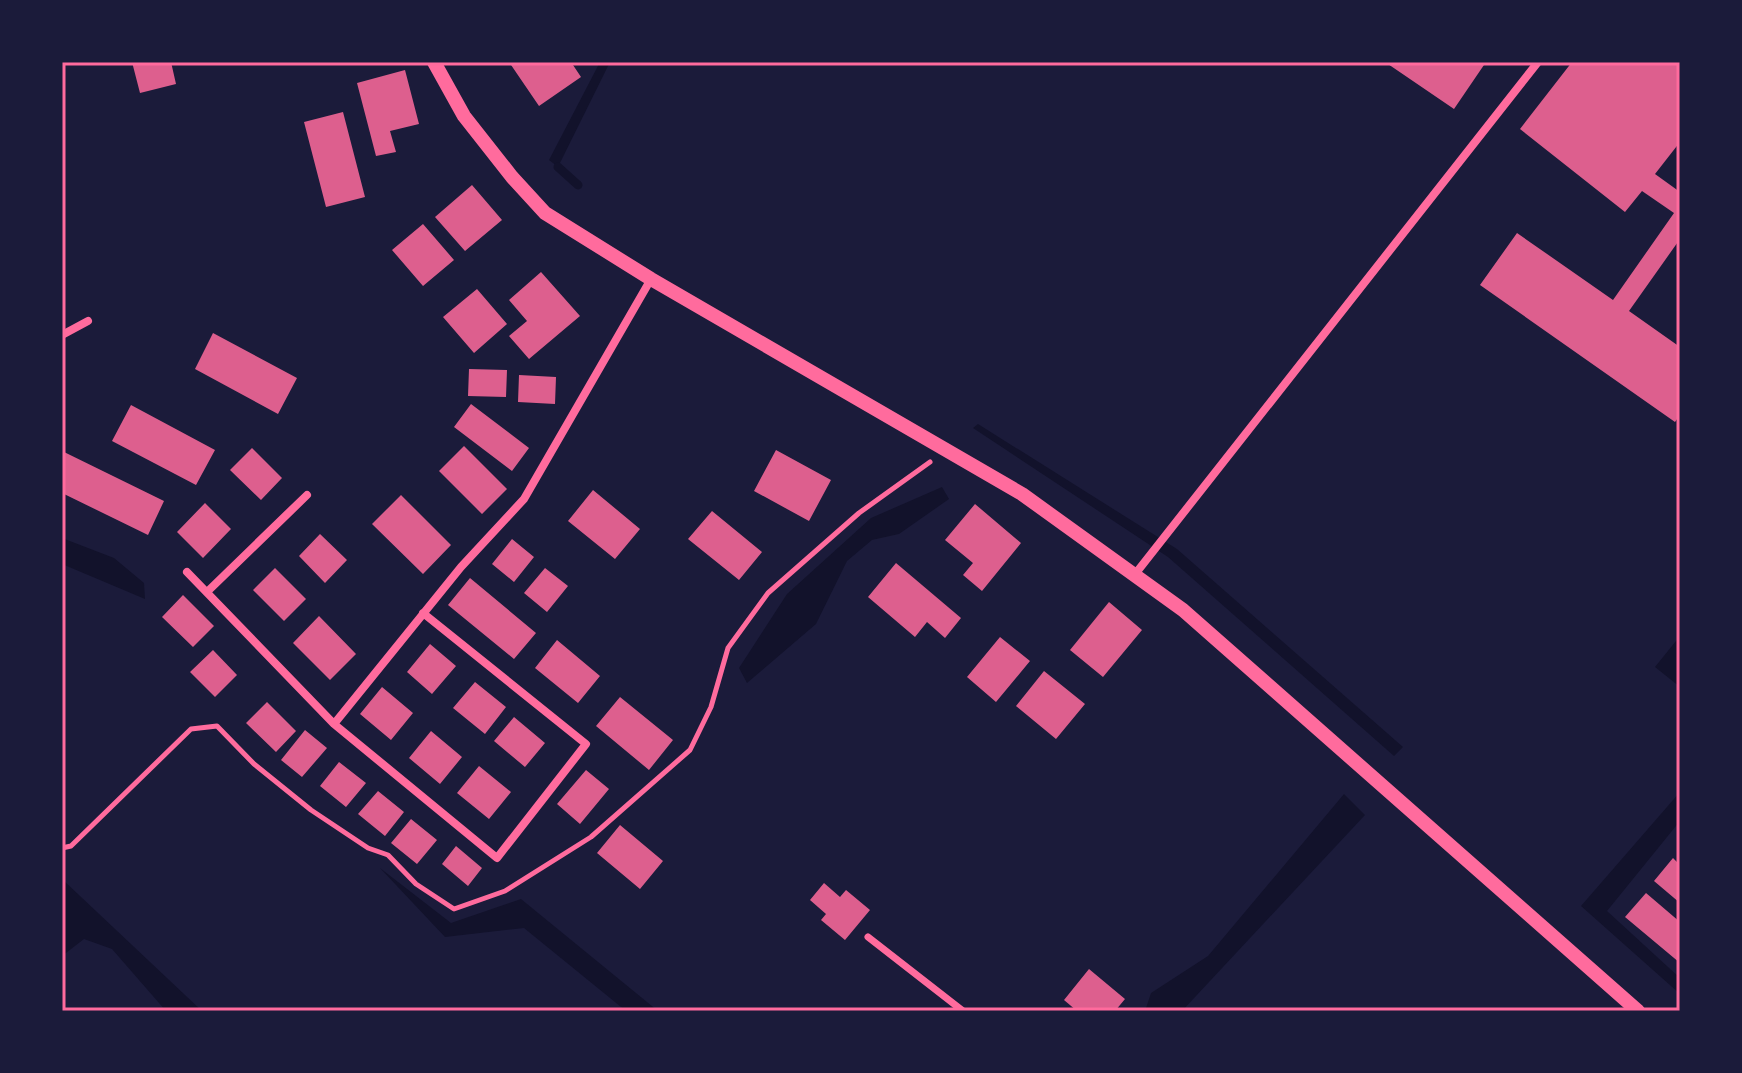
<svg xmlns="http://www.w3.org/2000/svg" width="1742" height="1073" font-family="Inter,sans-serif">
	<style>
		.water { fill: #12122b }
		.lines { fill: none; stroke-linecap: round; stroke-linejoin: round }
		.stream { stroke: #12122b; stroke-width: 9 }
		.building { fill: #dd5f8e }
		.path { stroke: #ff6b9d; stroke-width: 5 }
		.pedestrian { stroke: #ff6b9d; stroke-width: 7 }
		.minor { stroke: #ff6b9d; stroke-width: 8 }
		.tertiary { stroke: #ff6b9d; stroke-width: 14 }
		.neatline { fill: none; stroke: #ff6b9d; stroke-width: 3 }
	</style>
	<rect width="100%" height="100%" fill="#1b1b3a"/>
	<!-- water -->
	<path class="water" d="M600,62H610L558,167L549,160Z
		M978,424L1177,549L1403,747L1394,756L1168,557L973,428Z
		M942,487L949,499L899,534L872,540L847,561L816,624L747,683L739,668L787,594L871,518Z
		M62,538L114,558L144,583L145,599L62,564Z
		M1680,636V687L1655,667Z
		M1680,792V821L1607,911L1680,978V994L1581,906Z
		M1344,794L1365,815L1182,1011H1145L1151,993L1208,956Z
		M380,868L451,923L521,899L658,1011H626L524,928L445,937Z
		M62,879L202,1011H166L112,949L84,939L62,956Z"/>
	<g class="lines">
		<!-- stream -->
		<path class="stream" d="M558,167L578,185"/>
	</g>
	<!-- building -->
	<path class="building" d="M132,62H171L176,84L140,93Z
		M509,62H571L581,77L539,106Z
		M1385,62H1486L1454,109Z
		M1572,62H1680V142L1655,174L1680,192V239L1629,311L1680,347V415L1675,422L1480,285L1517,233L1613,300L1674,213L1642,191L1625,212L1520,129Z
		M405,70L419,124L390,131L396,152L376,156L357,83Z
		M343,112L365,197L326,207L304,122Z
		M472,185L502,220L465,251L435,217Z
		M423,224L454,260L423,286L392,250Z
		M541,272L580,316L529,359L509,336L527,321L509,300Z
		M477,289L507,324L474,353L443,317Z
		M213,333L297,378L278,414L195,369Z
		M469,369L507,370L506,397L468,396Z
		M519,375L556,377L555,404L518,402Z
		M471,404L529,448L512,471L454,427Z
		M131,405L215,450L196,485L112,441Z
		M464,446L507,489L482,514L439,471Z
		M252,448L282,478L261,500L230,470Z
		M776,450L831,480L809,521L754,491Z
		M62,451L164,501L148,535L62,493Z
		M593,490L640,529L615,559L568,521Z
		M401,495L451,545L423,574L372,524Z
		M205,503L231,529L203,558L177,532Z
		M975,504L1021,543L982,591L963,575L973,563L945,540Z
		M712,511L762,552L739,580L688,539Z
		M320,534L347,560L325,583L299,556Z
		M512,539L534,557L514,582L492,564Z
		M896,563L961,618L945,638L927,622L915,637L868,597Z
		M275,568L306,599L284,621L253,590Z
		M545,568L568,586L547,612L524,593Z
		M470,578L536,633L514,659L448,605Z
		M183,595L214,626L193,647L162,617Z
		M1109,602L1142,630L1103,677L1070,650Z
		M319,616L356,654L330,680L293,643Z
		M1000,637L1030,661L996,702L967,677Z
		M557,640L600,676L578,703L535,668Z
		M430,644L456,666L432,694L407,672Z
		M213,650L237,675L215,697L190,672Z
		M1044,671L1085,704L1056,739L1016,706Z
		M475,682L506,707L485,734L453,708Z
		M382,687L413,713L391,740L360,714Z
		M620,697L673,740L649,770L596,726Z
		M267,702L296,731L276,752L246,723Z
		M514,717L545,743L525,767L494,741Z
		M305,730L327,748L302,777L281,760Z
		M431,731L462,757L440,784L409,758Z
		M339,762L366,783L346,807L320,786Z
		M479,766L511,792L489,819L457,793Z
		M586,770L609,789L580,824L557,804Z
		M378,791L404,812L385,836L358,814Z
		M411,819L437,840L417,864L391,843Z
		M620,825L663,861L640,889L597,853Z
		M456,846L482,868L468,886L442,864Z
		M1673,858L1680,865V903L1654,881Z
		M824,883L840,897L846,890L870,910L845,940L821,920L826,914L810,900Z
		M1646,893L1680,922V963L1625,917Z
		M1089,969L1125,999L1115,1011H1077L1064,1000Z"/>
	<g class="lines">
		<!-- path -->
		<path class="path" d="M62,848L71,846L191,729L217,726L254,764L311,810L368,848L388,855L416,884L454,909L505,891L591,837L690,750L711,707L728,648L768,593L859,513L930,462"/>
		<!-- pedestrian -->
		<path class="pedestrian" d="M868,937L963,1011"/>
		<!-- minor -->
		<path class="minor" d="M62,335L88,321
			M187,572L334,724L497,858L586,744L423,613
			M1136,573L1538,62
			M207,592L307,495
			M334,724L461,567L524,499L651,279"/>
		<!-- tertiary -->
		<path class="tertiary" d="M434,62L464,116L512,177L545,213L651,279L1022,494L1183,610L1638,1011"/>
	</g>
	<!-- border -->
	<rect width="1742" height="1073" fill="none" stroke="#1b1b3a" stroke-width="128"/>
	<rect x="64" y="64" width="1614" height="945" class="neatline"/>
</svg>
